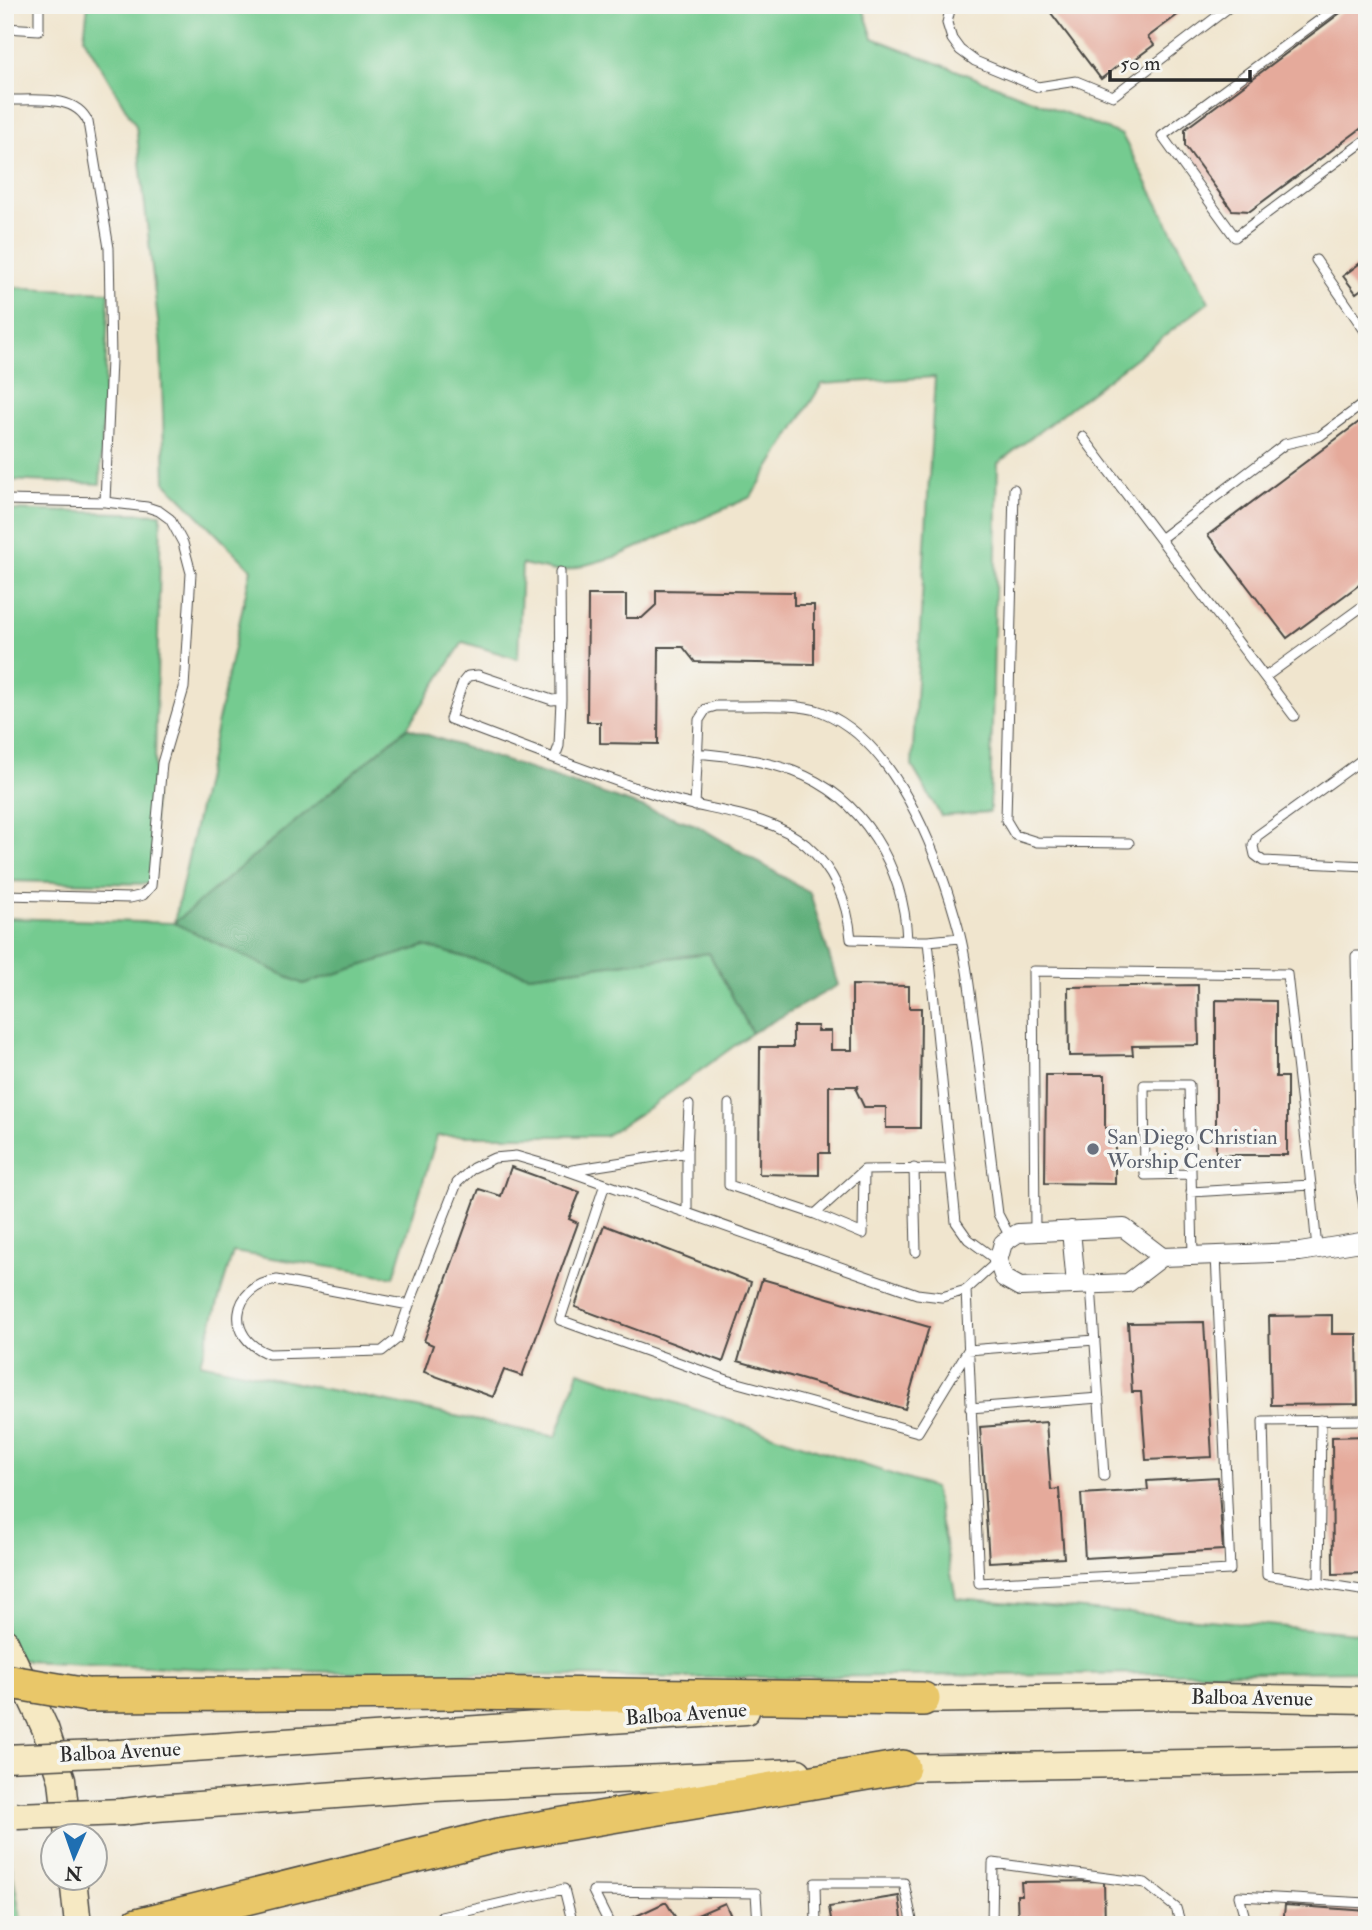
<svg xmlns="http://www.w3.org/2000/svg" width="1372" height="1930" font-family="'IM FELL Double Pica',serif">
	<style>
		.green { fill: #74cb90; stroke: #507b5e; stroke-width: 2 }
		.forest { fill: #5faf7a; stroke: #456d52; stroke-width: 2 }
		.building { fill: #e5aa9b }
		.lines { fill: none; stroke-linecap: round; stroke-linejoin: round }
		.service-casing { stroke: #494743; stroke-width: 11 }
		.minor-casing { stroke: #494743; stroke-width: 20 }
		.secondary-casing { stroke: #494743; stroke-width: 29 }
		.motorway-casing { stroke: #494743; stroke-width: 36 }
		.service { stroke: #fff; stroke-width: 9 }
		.minor { stroke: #fff; stroke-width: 18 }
		.secondary { stroke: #f6e9c3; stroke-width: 26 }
		.motorway { stroke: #e9c769; stroke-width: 33 }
		.secondary-bridge-casing { stroke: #494743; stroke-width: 29; stroke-linecap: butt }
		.motorway-bridge-casing { stroke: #494743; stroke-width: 36; stroke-linecap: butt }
		.secondary-bridge { stroke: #f6e9c3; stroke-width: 26 }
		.motorway-bridge { stroke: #e9c769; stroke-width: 33 }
		.worship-dot { fill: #6b7280; stroke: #f6f6f2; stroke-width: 2.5 }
		.labels { text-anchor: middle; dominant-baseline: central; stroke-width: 7; stroke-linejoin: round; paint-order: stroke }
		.worship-label { font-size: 21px; fill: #5b616d; stroke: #f6f6f2; text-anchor: start }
		.street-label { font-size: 21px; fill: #2b2b2b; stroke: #f6f6f2 }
	</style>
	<rect width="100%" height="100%" fill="#f6f6f2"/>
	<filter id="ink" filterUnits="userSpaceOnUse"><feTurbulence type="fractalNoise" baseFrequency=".0143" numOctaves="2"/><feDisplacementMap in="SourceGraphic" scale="14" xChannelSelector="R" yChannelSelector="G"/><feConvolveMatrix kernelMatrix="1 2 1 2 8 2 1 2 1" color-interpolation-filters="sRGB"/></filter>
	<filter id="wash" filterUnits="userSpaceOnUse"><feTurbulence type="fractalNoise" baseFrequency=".00686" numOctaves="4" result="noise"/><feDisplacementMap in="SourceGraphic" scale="28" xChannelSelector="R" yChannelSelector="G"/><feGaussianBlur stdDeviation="1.57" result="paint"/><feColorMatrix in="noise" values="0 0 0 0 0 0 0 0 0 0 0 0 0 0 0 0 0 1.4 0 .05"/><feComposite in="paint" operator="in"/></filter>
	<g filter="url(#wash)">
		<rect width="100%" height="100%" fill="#f0e5ce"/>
		<!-- green -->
		<path class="green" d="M88,5H862L873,38L1122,135L1209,302L998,463L990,812L941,816L912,766L935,377L822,384L751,497L618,556L560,572L522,564L518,659L463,642L407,728L175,923L303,984L425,946L529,975L709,953L752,1033L650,1107L605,1136H437L394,1277L233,1252L200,1363L556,1437L579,1371L934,1488L956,1598L1367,1634V1671L683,1678L228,1670L5,1659V918L174,923L251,569L165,482L161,348L136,126L84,38Z
			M5,287L109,292L100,484L5,480Z
			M5,510L161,514L152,884L5,881Z
			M5,1830L22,1925H5Z"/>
		<!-- forest -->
		<path class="forest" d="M407,728L696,825L810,893L838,985L752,1033L709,953L529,975L425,946L303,984L174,923Z"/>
		<g id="blocks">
			<!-- building -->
			<path class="building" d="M1045,5H1191L1148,37L1154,45L1127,65L1123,62L1101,79Z
				M1351,5H1358L1367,16V124L1250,211L1232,210L1185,146V129Z
				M1367,258V285L1356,293L1343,276Z
				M1367,416V579L1287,638L1208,535Z
				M656,590L794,592V605H814V664L695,662L683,647H659L658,744L600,743V722H587L588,595H626V618H642L656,605Z
				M852,985L909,986V1008H921L920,1128H886V1107H864L856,1090L858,1086H829V1153H819V1175L759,1174L760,1047H793V1026H818L817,1031H831V1050H852Z
				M1198,985L1199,1045L1132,1046L1133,1055L1069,1056L1068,987Z
				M1216,1000L1276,1001V1077H1287V1155H1216Z
				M1046,1075H1105V1128H1115V1184L1045,1183Z
				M511,1167L580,1192L569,1219L578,1223L522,1376L504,1370L493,1397L424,1372L433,1345L424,1341L479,1189L501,1196Z
				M604,1225L751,1282L723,1362L575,1307Z
				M762,1279L929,1327L905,1409L738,1361Z
				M1332,1315V1334H1357L1358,1404L1271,1405L1269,1316Z
				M1204,1322L1212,1457L1146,1460L1141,1392H1132L1128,1323Z
				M1046,1422L1051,1490L1059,1489L1064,1558L989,1562L980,1427Z
				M1367,1436V1573L1333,1574L1332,1437Z
				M1218,1477L1223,1550L1085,1558L1081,1494L1148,1490L1147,1481Z
				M1104,1881L1105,1925H1018L1017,1895H1022L1021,1882Z
				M899,1896L903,1925H832L829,1907Z
				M666,1902L679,1923L725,1903L735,1925H617Z
				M1285,1905L1367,1911V1925H1283Z"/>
		</g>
	</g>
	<g filter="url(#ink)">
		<use href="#blocks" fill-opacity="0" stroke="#494743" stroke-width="2"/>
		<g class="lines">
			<defs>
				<path id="service" d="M951,5L947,23L952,39L960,50L975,61L1038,87L1076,81L1113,96L1232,5
					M1340,5L1162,136L1235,237L1367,139
					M5,28L39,30V5
					M5,100C32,101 75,93 88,122L109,248L111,360L105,502L147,507L159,511L170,519L183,543L191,573L184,688L162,763L151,886L143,895L130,898L5,895
					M1316,260L1367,334
					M1083,437L1294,716
					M1014,489L1006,820L1015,835L1037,842L1129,843
					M5,500L105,502
					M1160,539L1285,444L1320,436L1367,401
					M1265,677L1367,603
					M561,699L552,700L478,675L468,676L463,682L450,719C520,745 590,773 660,796C707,812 768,812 806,845C834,869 848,903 851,939L928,941L960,938
					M697,753C729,756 762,760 793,771C864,797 904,868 907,940
					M1367,756L1257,836L1253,846L1255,855L1263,861L1367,866
					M555,757L559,746L561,699L560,572
					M695,806L699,720L706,709L716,706C744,707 797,702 822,712C895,741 936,850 956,920C968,961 971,1004 977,1046C984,1102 991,1158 998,1214L1010,1237
					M928,941L956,1222L968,1239L998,1261L966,1290L979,1583L1230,1570L1216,1255
					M1367,956H1356L1360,1183L1367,1224
					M729,1104V1185L815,1214L864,1170L951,1169
					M687,1152L689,1105
					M914,1168L916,1252
					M572,1170L687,1152V1213
					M1190,1174L1145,1175L1144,1085H1189L1193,1256
					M605,1184L560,1320L727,1380L918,1432L968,1350L1095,1340
					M1191,1192L1311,1185L1317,1249
					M815,1214L863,1234L864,1170
					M1035,1231L1033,971L1287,974L1311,1185
					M1091,1285L1104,1476
					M409,1305L397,1339L382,1351L269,1354C224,1338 231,1286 277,1280L409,1305L457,1183L473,1168L494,1158L516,1156L568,1171L917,1294L942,1297L966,1290
					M970,1408L1099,1398
					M1367,1420L1263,1421L1267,1575L1367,1591
					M1319,1583L1321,1420
					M445,1925L441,1917L564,1889L573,1925
					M610,1925L593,1891L756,1893L758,1925
					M816,1925L815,1883H904L913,1925
					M992,1925L993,1863L1145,1883L1176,1908L1181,1925
					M1247,1925L1239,1896L1367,1903"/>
				<path id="minor" d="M1071,1230L1076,1285
					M1162,1257L1124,1228L1018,1233L1003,1243L998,1261L1004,1278L1020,1287L1128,1283L1162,1257L1300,1252L1367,1241"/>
				<path id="secondary" d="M5,1642L45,1728L62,1780L68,1836
					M903,1700L1166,1696L1367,1700
					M119,1753L746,1711
					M886,1768L1367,1760
					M123,1812L156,1808L434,1788L798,1772
					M73,1878L78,1925"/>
				<path id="motorway" d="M87,1695L461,1693L923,1699
					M137,1925L499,1835L903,1767"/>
			</defs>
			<!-- service casing -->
			<use href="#service" class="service-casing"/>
			<!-- minor casing -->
			<use href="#minor" class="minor-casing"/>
			<!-- secondary casing -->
			<use href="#secondary" class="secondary-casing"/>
			<!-- motorway casing -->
			<use href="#motorway" class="motorway-casing"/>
			<!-- service -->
			<use href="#service" class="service"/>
			<!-- minor -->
			<use href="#minor" class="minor"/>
			<!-- secondary -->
			<use href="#secondary" class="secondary"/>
			<!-- motorway -->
			<use href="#motorway" class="motorway"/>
			<defs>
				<path id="secondary-bridge" d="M5,1758L119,1753
					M17,1816L123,1812"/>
				<path id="motorway-bridge" d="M5,1681L87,1695"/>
			</defs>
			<!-- secondary-bridge casing -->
			<use href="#secondary-bridge" class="secondary-bridge-casing"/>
			<!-- motorway-bridge casing -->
			<use href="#motorway-bridge" class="motorway-bridge-casing"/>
			<!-- secondary-bridge -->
			<use href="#secondary-bridge" class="secondary-bridge"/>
			<!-- motorway-bridge -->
			<use href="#motorway-bridge" class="motorway-bridge"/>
		</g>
	</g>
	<!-- markers -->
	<circle class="worship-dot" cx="1093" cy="1149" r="7"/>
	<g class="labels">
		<!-- worship labels -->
		<g class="worship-label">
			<text x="1107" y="1137">San Diego Christian<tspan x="1107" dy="24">Worship Center</tspan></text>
		</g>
		<!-- street labels -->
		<g class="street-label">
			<text transform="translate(1252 1698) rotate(1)">Balboa Avenue</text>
			<text transform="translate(686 1714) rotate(-4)">Balboa Avenue</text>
			<text transform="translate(120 1752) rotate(-3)">Balboa Avenue</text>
		</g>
	</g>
	<!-- margin -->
	<rect width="1372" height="1930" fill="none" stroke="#f6f6f2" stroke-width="28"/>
	<!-- north arrow -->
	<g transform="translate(74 1857) rotate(182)"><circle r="33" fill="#f6f6f2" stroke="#a5a5a2" stroke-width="2"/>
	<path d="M0-5L12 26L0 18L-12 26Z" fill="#1f6fb2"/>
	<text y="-10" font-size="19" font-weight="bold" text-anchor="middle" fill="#2b2b2b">N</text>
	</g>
	<!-- scale -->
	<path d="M1110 70v10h140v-10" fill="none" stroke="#2b2b2b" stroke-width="3.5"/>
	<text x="1120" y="70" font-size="21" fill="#2b2b2b" stroke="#f6f6f2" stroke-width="5" paint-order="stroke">50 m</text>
</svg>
